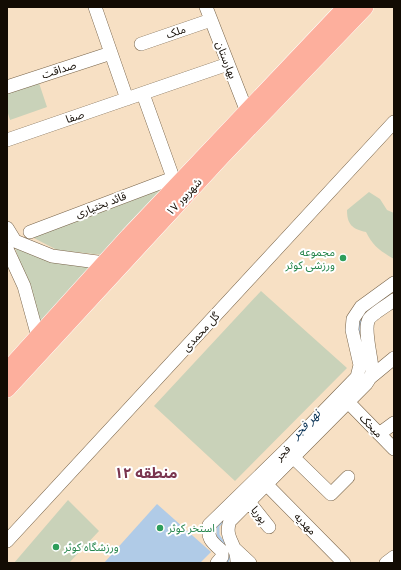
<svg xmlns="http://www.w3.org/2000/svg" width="401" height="570" font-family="Roboto,'Noto Sans Arabic',sans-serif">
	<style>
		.green { fill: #c9d2b9 }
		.water { fill: #b0cbe7 }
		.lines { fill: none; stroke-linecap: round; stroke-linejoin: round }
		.stream { stroke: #b0cbe7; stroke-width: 3 }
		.minor-casing { stroke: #78644a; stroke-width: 14 }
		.major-casing { stroke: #fff; stroke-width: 18 }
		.minor { stroke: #fff; stroke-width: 13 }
		.major { stroke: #fdaf9d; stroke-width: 17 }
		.leisure-dot { fill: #2e9e5b; stroke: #fff; stroke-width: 1.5 }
		.labels { text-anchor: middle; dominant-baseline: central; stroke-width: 4; stroke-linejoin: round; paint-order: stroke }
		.street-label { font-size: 11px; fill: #120b03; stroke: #fff }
		.leisure-label { font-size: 11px; fill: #27864d; stroke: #fff; text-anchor: start }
		.water-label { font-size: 12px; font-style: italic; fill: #002b4f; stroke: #fff }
		.district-label { font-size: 15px; font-weight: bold; fill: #7a354f; stroke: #fff }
	</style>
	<rect width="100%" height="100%" fill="#f7e0c4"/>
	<!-- green -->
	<path class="green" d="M38,80L47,107L10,120L7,110V91Z
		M164,184L168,188L103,255L57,250L30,236Z
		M369,192L380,199L387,210L394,213V259C380,251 373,246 366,232C352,229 347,224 347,210Z
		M15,248L94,267L41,324Z
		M261,291L347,368L235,481L154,406Z
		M68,500L99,531L69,563H14Z"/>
	<!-- water -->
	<path class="water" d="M157,504L211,552L200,563H104Z"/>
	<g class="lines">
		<!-- stream -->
		<path class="stream" d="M360,340C360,329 358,318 368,311
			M225,519L218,526V535L226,547
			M227,563L229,558L228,553"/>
		<defs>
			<path id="minor" d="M95,7L127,99
				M206,7L247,112
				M141,44L211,20
				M7,87L111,53
				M143,94L176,186
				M7,140L228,64
				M7,228L15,241L52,256L105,263
				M30,232L173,178
				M7,249L24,286L38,337
				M371,377L394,358
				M348,402L394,449
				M379,434L394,423
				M293,457L331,494L348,477
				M266,484L344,563
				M249,502L269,527
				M7,541L394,122
				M235,549L250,563
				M217,563L222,557V551C212,542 207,539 209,525L290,446L357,377L360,365L352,330L353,319L361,307L394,283
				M237,563C238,545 223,538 230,521L366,384C369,380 372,375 372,370C372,358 363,329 369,319C372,314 389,304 394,300
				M386,563L394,557"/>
			<path id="major" d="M7,371L129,236L346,7
				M7,389L221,157L365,7"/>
		</defs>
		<!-- minor casing -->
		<use href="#minor" class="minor-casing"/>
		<!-- major casing -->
		<use href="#major" class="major-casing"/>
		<!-- minor -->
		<use href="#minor" class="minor"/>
		<!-- major -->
		<use href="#major" class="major"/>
	</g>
	<!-- markers -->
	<g class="leisure-dot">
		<circle cx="343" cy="258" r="4"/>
		<circle cx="160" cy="528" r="4"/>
		<circle cx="56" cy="547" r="4"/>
	</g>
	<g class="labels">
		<!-- street labels -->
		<g class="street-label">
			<text transform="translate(176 32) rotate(-19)">ملک</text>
			<text transform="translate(226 60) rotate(69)">بهارستان</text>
			<text transform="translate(59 70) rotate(-18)">صداقت</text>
			<text transform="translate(75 117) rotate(-19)">صفا</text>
			<text transform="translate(184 197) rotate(-47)">۱۷ شهریور</text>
			<text transform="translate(101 205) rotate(-21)">قائد بختیاری</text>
			<text transform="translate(201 332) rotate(-47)">گل محمدی</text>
			<text transform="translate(371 426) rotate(46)">میخک</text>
			<text transform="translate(283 453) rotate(-45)">فجر</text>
			<text transform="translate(259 515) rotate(52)">پوریا</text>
			<text transform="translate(305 524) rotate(45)">مهدیه</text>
		</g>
		<!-- leisure labels -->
		<g class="leisure-label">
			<text x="335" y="252" text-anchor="end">مجموعه<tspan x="335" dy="13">ورزشی کوثر</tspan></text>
			<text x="168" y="528">استخر کوثر</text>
			<text x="64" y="547">ورزشگاه کوثر</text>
		</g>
		<!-- water labels -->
		<g class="water-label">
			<text transform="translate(306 424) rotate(-45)">نهر فجر</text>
		</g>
		<!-- district labels -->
		<g class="district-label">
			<text x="146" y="473">منطقه ۱۲</text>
		</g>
	</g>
	<!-- border -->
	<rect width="401" height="570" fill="none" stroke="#120b03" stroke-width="16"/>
</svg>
